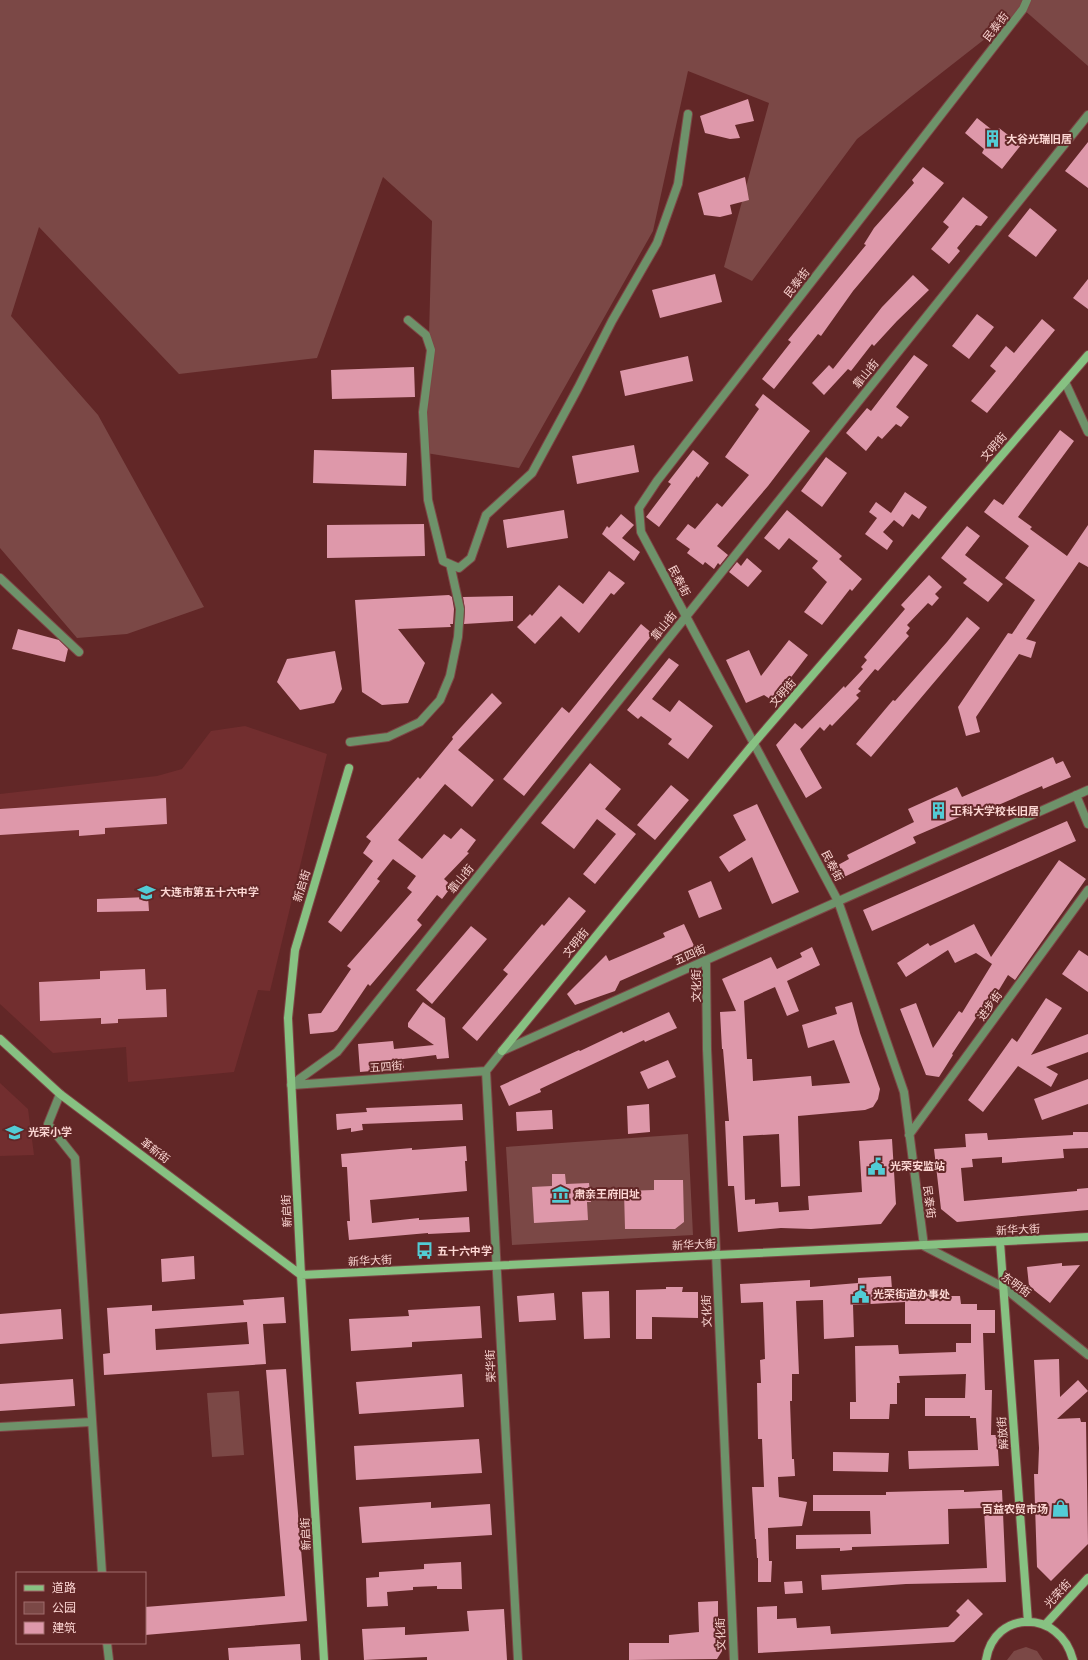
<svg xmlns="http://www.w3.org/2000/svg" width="1088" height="1660" font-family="Figtree,'Noto Sans SC',sans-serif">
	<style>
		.built { fill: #722e2f }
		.green { fill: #7b4846 }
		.building { fill: #de98aa; fill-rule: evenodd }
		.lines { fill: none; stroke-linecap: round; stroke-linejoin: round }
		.street-casing { stroke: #7e4646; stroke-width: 10 }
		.secondary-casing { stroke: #7e4646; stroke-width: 10 }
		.street { stroke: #6e926a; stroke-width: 8 }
		.secondary { stroke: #87c182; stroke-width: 8 }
		.labels { text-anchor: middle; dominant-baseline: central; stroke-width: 4; stroke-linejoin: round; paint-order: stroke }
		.street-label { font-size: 11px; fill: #fcd6d3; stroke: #622727 }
		.poi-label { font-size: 11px; font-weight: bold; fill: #fcd6d3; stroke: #622727; text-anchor: start }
	</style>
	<rect width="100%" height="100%" fill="#622727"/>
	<!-- built -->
	<path class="built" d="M245,726L327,754L270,991L258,990L234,1072L128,1082L126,1047L53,1053L0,1004V794L157,776L182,769L211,731Z
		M0,1083L28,1109L34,1155L0,1156Z"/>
	<!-- green -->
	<path class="green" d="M0,0H1088V66L1023,9L857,139L752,281L724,267L769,103L688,71L653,231L519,468L426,453L432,221L383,177L317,358L179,374L39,227L11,316L98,415L204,607L127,634L77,638L0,548Z
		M688,1134L693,1235L512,1245L506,1147Z
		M239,1391L244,1455L212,1457L207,1393Z
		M1026,1647L1037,1651L1043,1660H1007L1014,1651Z"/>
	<!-- building -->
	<path class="building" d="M748,99L754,121L735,125L740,138L730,139L705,133L700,116Z
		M977,118L996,133L999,128L1021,145L1002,169L982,153L984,149L965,133Z
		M1088,142V188L1065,171Z
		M923,167L944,183L853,291L821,336L818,334L774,389L762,379L791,342L788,340L866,245L864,244L874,228L914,183L912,180Z
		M745,177L749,200L730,205L732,214L720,217L704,215L698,193Z
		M963,197L988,217L981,226L976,225L957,248L960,251L949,264L931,249L949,227L943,222Z
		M1030,208L1057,230L1036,257L1008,236Z
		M715,274L722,302L660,318L652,290Z
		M913,275L929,290L897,321L874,346L872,344L851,371L848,369L824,395L812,383L829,365L833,369L882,307Z
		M1088,279V309L1073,298Z
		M977,314L994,327L969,359L952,346Z
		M1042,319L1055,330L987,413L971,401L996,371L990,366L1006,346L1014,353Z
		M914,355L928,365L896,407L909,417L901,427L896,424L882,439L878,436L866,451L846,433L867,408L871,411Z
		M688,356L693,381L625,396L620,371Z
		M414,367L415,397L332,399L331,370Z
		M763,394L810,431L768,486L717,546L728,555L720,565L718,563L714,569L705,562L703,565L687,553L690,549L676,539L688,524L695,529L717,503L722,507L749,475L725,457L759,409L755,405Z
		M1060,430L1074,441L1018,517L1032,527L1030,529L1067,556L1088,525V567L1079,562L1026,639L1036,642L1031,658L1019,654L976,717L980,732L966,736L958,707L1008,633L1012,634L1035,600L1005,578L1029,546L984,512L994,499L1003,505Z
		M634,445L639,472L577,484L572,456Z
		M314,450L407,453L406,486L313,483Z
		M693,450L709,463L698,478L697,476L659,527L646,517L671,484L668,482Z
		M826,457L847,473L822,507L801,491Z
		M905,492L927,507L919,519L912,514L903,527L894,520L883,532L893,541L887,550L865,534L877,518L869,512L876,502L891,513Z
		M564,510L568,538L507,548L503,520Z
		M787,510L842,556L839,559L862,579L852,591L850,589L822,625L804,612L827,582L812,568L818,561L789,538L779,550L764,538Z
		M621,514L634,525L622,538L640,552L634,561L602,534L607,526L609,528Z
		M424,524L425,556L327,558V525Z
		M967,526L980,536L965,555L1003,584L988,602L963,583L967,579L941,558Z
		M747,558L762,571L748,587L729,572L737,562L741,566Z
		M609,571L625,583L614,595L611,593L579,633L561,616L535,644L517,627L530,614L532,616L559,585L583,604Z
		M929,575L942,587L935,594L939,598L932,606L928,603L907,625L910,628L906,633L909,636L878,671L875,669L858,689L861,691L856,695L859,698L832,726L830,724L824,731L820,727L800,749L822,788L806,798L776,745L795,723L802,729L844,686L845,688L863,669L861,667L867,660L864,657L905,609L901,605Z
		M449,595L452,597L454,609L453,624H450L451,627L398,629L425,663L408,703L382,705L362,692L355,600Z
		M513,596V621L464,624L465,609L463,597Z
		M967,617L980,628L871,757L856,744L893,700L895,701L947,642Z
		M641,624L653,634L524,796L503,779L562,707L569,713Z
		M18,629L59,640L68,649L65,662L12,649Z
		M789,640L808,655L773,701L764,695L746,703L726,660L749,650L761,676Z
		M335,651L342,689L334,703L300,710L277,682L287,659Z
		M669,658L679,665L652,699L670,712L679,700L713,726L688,759L668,744L672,739L641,716L638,719L627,710Z
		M492,693L502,703L458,750L494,780L472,807L445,784L398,840L422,859L444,834L451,839L461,828L476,840L467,852L469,853L444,879L452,886L442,899L437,895L417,920L422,925L370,986L368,984L337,1030L333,1032L310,1034L308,1014L321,1013L351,969L347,966L412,892L407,888L416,876L393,859L377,879L380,881L341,932L328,922L373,861L363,853L371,841L366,837L418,777L420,779L453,739L452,737Z
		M1053,757L1056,764L1063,761L1071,777L1043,789L1042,786L980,813L978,809L913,837L916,843L844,877L838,865L849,859L847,855L914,822L908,809L957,787L962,797Z
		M590,763L621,789L605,809L636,834L595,884L583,874L616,834L597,819L574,849L541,823Z
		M671,785L689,800L655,840L637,825Z
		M166,798L167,824L105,828V834L79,836V830L0,835V809Z
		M757,804L799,892L772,904L752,857L729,872L719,857L746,840L733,815Z
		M1067,821L1076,841L872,931L863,910Z
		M1059,860L1086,879L1015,980L1008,975L982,1018L978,1015L952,1054L953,1055L939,1077L926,1075L900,1009L916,1003L933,1048L959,1011L962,1013L992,964L976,953L955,963L948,950L906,977L897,963L928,943L930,946L974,924L991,957Z
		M711,881L722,909L699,918L688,891Z
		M148,897L149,911L97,912V899Z
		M569,897L586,911L477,1041L462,1028L508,974L503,970L542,924L544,926Z
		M684,924L695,948L620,981L615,991L575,1005L567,994L606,955L609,961L665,937L663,933Z
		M471,926L487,939L432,1004L416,990Z
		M812,947L820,965L787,981L799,1011L787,1016L775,987L744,1001L747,1059H752L753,1081L811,1076L812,1086L850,1083L834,1040L808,1048L802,1025L837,1014L835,1007L852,1002L860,1033L880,1089L878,1099L873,1107L865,1110L798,1116L800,1186L781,1187L779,1134L743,1136L745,1200L755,1199V1204L778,1202L779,1212L809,1210L808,1196L862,1192L859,1141L892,1139L896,1204L881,1224L811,1229L781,1228L738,1232L734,1186H728L725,1121H729L723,1049H722L720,1012L736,1011L722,979L771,957L777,969L802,957L800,953Z
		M1079,950L1088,956V992L1062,974Z
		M145,969L146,990L166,989L167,1017L118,1019V1023L101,1024V1018L40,1021L39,982L100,979V971Z
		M1046,998L1062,1008L1031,1055L1088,1034V1052L1046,1067L1058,1074L1051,1087L1018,1066L983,1112L968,1100L1012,1038L1017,1042Z
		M423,1002L445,1018L449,1058L437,1059L436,1055L403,1059L404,1068L360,1072L358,1044L393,1041L394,1049L434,1045L408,1027V1023Z
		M669,1012L677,1028L645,1042L644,1040L540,1089L541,1092L509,1106L500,1086L579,1050L580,1051L622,1031L623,1033Z
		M668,1060L676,1077L648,1089L640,1072Z
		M1088,1079V1104L1042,1120L1034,1099Z
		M462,1104L463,1120L362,1124L363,1130L351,1132V1128L337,1130L336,1114L367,1112L366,1108Z
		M649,1104L650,1132L628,1134L627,1106Z
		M552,1110L553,1129L517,1131L516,1112Z
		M1073,1132H1088V1148L1063,1149L1064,1158L1002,1163V1157L972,1159L973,1167L961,1168L964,1201L1077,1191V1189L1088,1188V1210L957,1222L941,1209L934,1149L966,1147L965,1134L987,1133L988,1140L1073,1135Z
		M466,1146L467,1161H465L467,1191L370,1200L372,1223L419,1218V1220L469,1217L470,1232L428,1234V1233L349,1240L347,1221H350L347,1167H342L341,1154L412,1148V1150Z
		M552,1174H565L566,1184L589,1183L591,1202H587L588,1220L534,1223L532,1187L552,1186Z
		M654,1180H683L684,1222L675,1229H625L624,1191L654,1190Z
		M194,1256L195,1279L162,1282L161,1259Z
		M1062,1263V1266L1080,1265L1050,1303L1029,1286L1027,1267Z
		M891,1276L892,1289H925V1296H960L961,1304H977V1310H995V1333H983L985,1390H992L991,1435H997L999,1466L909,1469L908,1451L978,1450L976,1418H970V1416H925V1398H965L966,1374L899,1376L900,1383H897V1404H890L889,1419H850V1402H856L855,1346L898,1345L899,1354L956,1352V1343H971V1324H905V1302L853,1305L854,1337L824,1339L823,1300L796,1301L799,1374H792V1401H790L792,1459H794L795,1476L778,1477L779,1497L807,1502L802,1526L768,1528L769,1561H772L771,1582H758V1558H757L756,1539H755L752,1487H764L762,1439H758L757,1383H761L760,1360L765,1359L763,1302L741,1303L740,1284L810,1280V1287L858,1283V1278Z
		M666,1287H683L682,1292H698V1318L652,1317V1339H636V1290L666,1289Z
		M609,1291L610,1338L584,1339L582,1292Z
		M554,1293L556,1320L519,1322L517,1296Z
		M284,1297L286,1323L263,1324L266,1364L104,1375L103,1354L110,1353L107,1308L152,1305V1311L244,1305L243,1300ZM247,1322L249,1344L156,1350L155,1329Z
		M480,1306L482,1338L412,1342V1347L351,1351L349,1319L409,1316L408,1310Z
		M61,1309L63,1339L0,1344V1314Z
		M1059,1359L1060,1397L1078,1380L1088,1391L1057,1419L1080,1418L1081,1422H1086L1088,1544L1051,1581L1037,1567L1034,1474H1038L1039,1448L1034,1360Z
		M286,1369L307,1621L145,1635V1607L285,1596L266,1370Z
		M462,1374L464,1407L359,1414L356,1382Z
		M73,1379L75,1406L0,1411V1384Z
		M479,1439L482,1473L356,1480L354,1446Z
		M833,1452L889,1453L888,1472L833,1471Z
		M964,1490V1492L1002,1490L1006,1582L906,1584L822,1590L821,1575L987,1568L984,1508L948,1509L949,1544L852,1547V1550L840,1551V1548L796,1549V1535L871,1534L870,1511H813V1495H886V1492Z
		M431,1502V1508L490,1504L492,1535L362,1543L359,1507Z
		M461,1562L462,1589H437V1586L413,1587V1590L387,1592L388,1606L367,1607L366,1578L379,1577V1572L424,1569V1564Z
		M802,1581L803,1593L785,1594L784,1582Z
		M968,1599L983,1614L954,1642L758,1653L757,1607L777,1606V1619L796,1618L797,1628L830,1626L831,1634L948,1627L960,1615L956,1611Z
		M718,1601V1631H721L722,1651L717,1659L629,1660V1643H669V1635L699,1632L698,1602Z
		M504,1609L507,1660H427V1657L364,1660L362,1629L405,1627V1635L469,1631L467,1611Z
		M300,1644L301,1660H229L228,1648Z"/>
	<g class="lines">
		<defs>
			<path id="street" d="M1027,0L1023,9L657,481L639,508L641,532L838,901L904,1092L924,1246L1003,1287L1088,1355
				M408,320L426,335L431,350L423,412L428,500L443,561L459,568L471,558L486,515L532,473L578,388L612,321L657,243L678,184L688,114
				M1065,382L1088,432
				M0,578L79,652
				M350,742L388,737L420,722L440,700L450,676L458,637L460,609L450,564
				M1076,795L1088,824
				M706,960L707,1049L734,1660
				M486,1071L518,1660
				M291,1085L337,1052L1088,115
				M293,1085L486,1071L502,1051L1088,790
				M60,1094L48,1124L75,1158L102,1573
				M909,1135L1088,890
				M0,1427L91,1422
				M107,1643L109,1660"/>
			<path id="secondary" d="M0,1039L60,1094L301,1275L1088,1237
				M502,1051L754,743L1088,355
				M1000,1242L1028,1622
				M1045,1625L1088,1578
				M324,1660L301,1275L288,1018L295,950L349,768
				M986,1660C994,1609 1060,1609 1073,1660"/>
		</defs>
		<!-- street casing -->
		<use href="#street" class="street-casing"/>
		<!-- secondary casing -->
		<use href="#secondary" class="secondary-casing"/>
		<!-- street -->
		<use href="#street" class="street"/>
		<!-- secondary -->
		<use href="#secondary" class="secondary"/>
	</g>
	<!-- icons -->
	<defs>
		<symbol id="building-bare" viewBox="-9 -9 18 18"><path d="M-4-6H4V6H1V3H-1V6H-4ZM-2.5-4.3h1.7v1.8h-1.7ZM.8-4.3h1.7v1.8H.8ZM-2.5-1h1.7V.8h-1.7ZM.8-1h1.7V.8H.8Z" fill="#52ccd5" stroke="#622727" stroke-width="2.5" paint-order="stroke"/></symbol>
		<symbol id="school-bare" viewBox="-9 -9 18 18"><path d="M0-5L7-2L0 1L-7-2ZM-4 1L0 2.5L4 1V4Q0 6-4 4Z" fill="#52ccd5" stroke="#622727" stroke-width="2.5" paint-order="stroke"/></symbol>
		<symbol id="civic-bare" viewBox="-9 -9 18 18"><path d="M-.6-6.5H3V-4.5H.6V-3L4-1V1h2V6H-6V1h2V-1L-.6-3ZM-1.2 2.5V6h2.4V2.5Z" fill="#52ccd5" stroke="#622727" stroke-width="2.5" paint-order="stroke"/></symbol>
		<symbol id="museum-bare" viewBox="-9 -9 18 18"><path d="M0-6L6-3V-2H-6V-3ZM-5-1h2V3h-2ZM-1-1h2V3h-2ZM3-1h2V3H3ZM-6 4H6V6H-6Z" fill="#52ccd5" stroke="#622727" stroke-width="2.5" paint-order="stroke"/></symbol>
		<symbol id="bus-bare" viewBox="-9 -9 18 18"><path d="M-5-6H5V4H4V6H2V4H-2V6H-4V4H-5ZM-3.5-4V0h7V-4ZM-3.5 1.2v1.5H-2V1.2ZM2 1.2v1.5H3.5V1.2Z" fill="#52ccd5" stroke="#622727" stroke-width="2.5" paint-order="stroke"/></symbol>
		<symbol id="shop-bare" viewBox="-9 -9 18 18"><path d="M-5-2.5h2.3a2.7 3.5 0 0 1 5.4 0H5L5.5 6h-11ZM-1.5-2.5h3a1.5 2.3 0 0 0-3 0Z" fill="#52ccd5" stroke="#622727" stroke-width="2.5" paint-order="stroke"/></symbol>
	</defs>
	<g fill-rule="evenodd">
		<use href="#building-bare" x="980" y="126" width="25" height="25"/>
		<use href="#building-bare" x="926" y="798" width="25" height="25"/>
		<use href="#school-bare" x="134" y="880" width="25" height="25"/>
		<use href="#school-bare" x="2" y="1120" width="25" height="25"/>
		<use href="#civic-bare" x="864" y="1154" width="25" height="25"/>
		<use href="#museum-bare" x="548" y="1182" width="25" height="25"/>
		<use href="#bus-bare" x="412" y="1238" width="25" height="25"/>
		<use href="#civic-bare" x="848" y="1282" width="25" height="25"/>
		<use href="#shop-bare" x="1048" y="1496" width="25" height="25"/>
	</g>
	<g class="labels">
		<!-- street labels -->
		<g class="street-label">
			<text transform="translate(996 27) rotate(-52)">民泰街</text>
			<text transform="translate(797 283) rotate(-52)">民泰街</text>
			<text transform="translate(866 374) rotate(-51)">靠山街</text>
			<text transform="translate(994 447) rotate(-49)">文明街</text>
			<text transform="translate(679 581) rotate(62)">民泰街</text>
			<text transform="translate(664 626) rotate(-51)">靠山街</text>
			<text transform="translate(783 693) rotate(-49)">文明街</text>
			<text transform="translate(832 866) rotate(62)">民泰街</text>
			<text transform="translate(461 879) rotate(-51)">靠山街</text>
			<text transform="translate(302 886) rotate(-73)">新启街</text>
			<text transform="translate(576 943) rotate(-51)">文明街</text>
			<text transform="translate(690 955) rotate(-24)">五四街</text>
			<text transform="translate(696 986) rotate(-90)">文化街</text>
			<text transform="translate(990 1006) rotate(-54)">进步街</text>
			<text transform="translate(386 1067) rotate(-4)">五四街</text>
			<text transform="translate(155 1151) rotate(37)">革新街</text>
			<text transform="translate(929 1202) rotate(83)">民泰街</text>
			<text transform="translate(287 1211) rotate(-93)">新启街</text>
			<text transform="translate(1018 1230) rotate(-3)">新华大街</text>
			<text transform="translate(694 1245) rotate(-3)">新华大街</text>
			<text transform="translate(370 1261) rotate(-3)">新华大街</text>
			<text transform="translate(1016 1285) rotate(36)">东明街</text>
			<text transform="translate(707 1311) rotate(-92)">文化街</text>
			<text transform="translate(491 1366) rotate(-93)">荣华街</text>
			<text transform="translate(1003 1433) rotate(-94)">解放街</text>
			<text transform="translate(306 1534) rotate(-93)">新启街</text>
			<text transform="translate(1058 1594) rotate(-47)">光荣街</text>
			<text transform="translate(721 1634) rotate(-92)">文化街</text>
		</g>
		<!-- poi labels -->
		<g class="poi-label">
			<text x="1006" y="139">大谷光瑞旧居</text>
			<text x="951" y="811">工科大学校长旧居</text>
			<text x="160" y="892">大连市第五十六中学</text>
			<text x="28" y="1132">光荣小学</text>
			<text x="890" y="1166">光荣安监站</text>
			<text x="574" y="1194">肃亲王府旧址</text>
			<text x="437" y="1251">五十六中学</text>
			<text x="873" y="1294">光荣街道办事处</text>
			<text x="1048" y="1509" text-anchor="end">百益农贸市场</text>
		</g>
	</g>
	<!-- legend -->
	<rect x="16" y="1572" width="130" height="72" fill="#622727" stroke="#a06d6c"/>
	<rect x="24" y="1585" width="20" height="6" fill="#87c182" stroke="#a06d6c"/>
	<text x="52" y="1592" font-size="12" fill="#fcd6d3">道路</text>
	<rect x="24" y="1602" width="20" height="12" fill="#7b4846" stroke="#a06d6c"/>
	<text x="52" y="1612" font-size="12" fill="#fcd6d3">公园</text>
	<rect x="24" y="1622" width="20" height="12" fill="#de98aa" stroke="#a06d6c"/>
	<text x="52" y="1632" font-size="12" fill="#fcd6d3">建筑</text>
</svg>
